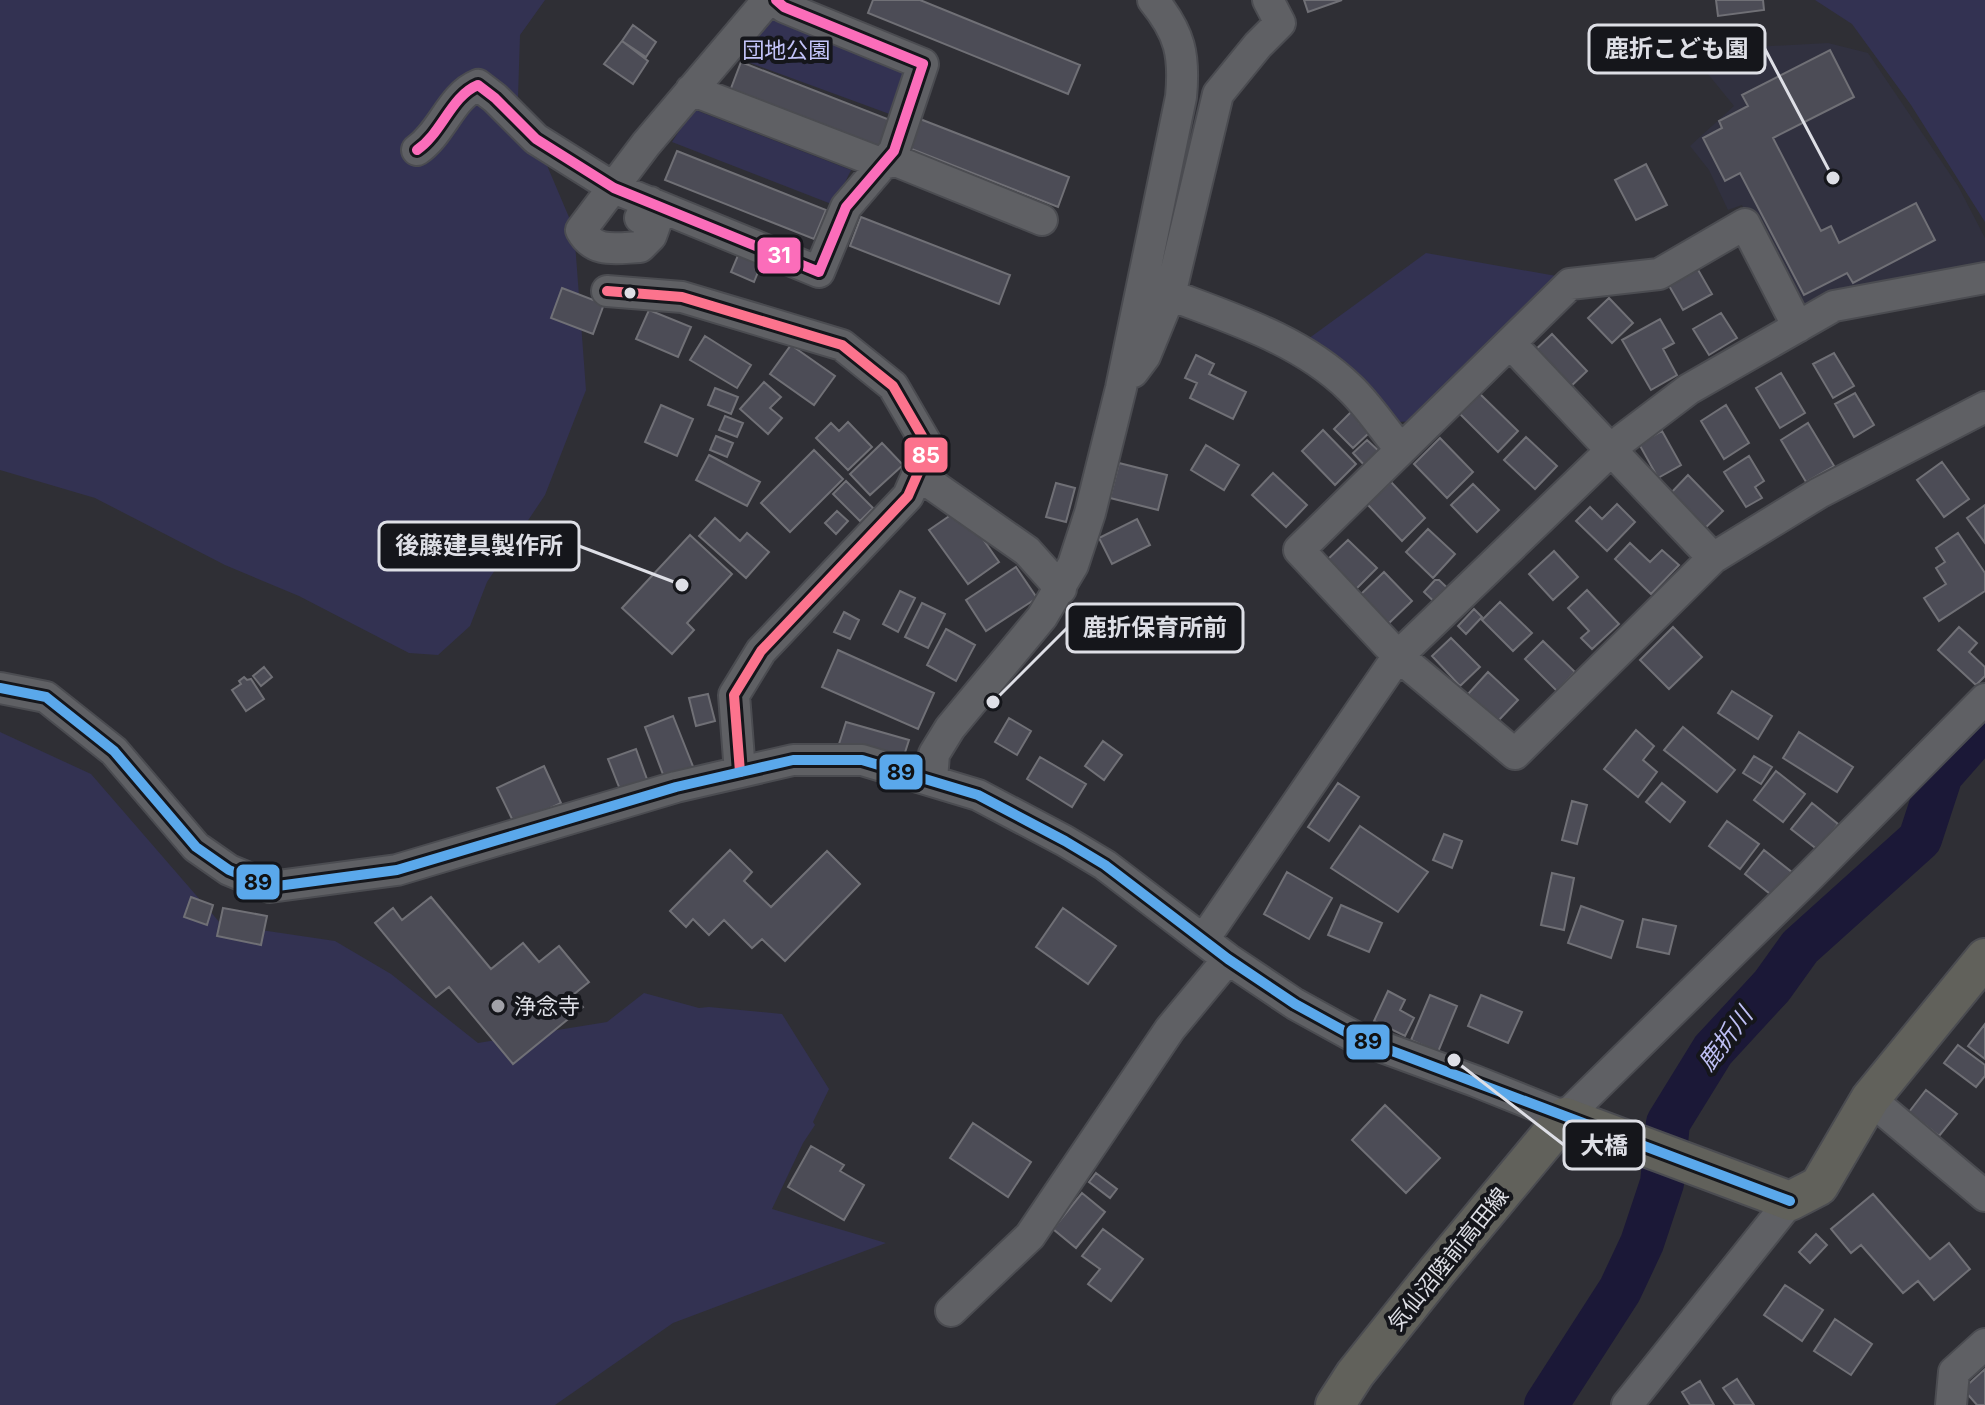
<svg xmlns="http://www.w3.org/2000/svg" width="1985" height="1405" font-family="Inter,'Noto Sans JP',sans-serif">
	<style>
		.built { fill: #313140 }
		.green { fill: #333252 }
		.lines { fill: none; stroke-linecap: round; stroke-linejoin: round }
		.river { stroke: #1b1837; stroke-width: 44 }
		.building { fill: #4c4c56; stroke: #707076; stroke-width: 2 }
		.minor-casing { stroke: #4b4c51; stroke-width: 34 }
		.major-casing { stroke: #4b4c51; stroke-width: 42 }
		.minor { stroke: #5f6064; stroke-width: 30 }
		.major { stroke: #61615b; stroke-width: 38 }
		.bus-1-casing { stroke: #15161b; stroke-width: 16 }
		.bus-2-casing { stroke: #15161b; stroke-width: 16 }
		.bus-3-casing { stroke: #15161b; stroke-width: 16 }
		.bus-1 { stroke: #fb6dba; stroke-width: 10 }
		.bus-2 { stroke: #fc738d; stroke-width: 10 }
		.bus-3 { stroke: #5aa8eb; stroke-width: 10 }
		.bus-dot { fill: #dedfe6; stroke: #15161b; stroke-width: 3 }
		.poi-dot { fill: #a1a1a8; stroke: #15161b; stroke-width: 3 }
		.labels { text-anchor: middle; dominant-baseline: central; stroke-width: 8; stroke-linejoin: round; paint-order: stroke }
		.park-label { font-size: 22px; fill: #c3c4f9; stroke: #15161b }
		.poi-label { font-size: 22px; fill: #dedfe6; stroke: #15161b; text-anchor: start }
		.street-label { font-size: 22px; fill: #dedfe6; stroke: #15161b }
		.water-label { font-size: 24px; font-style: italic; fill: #bebff4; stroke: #15161b }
		.leader { fill: none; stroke: #dedfe6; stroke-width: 3 }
		.callout-dot { fill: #dedfe6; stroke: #15161b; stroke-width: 3 }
		.callout { fill: #15161b; stroke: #dedfe6; stroke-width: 3 }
		.callout-label { font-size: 24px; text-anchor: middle; font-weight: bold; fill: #dedfe6 }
		.line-badge { stroke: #15161b; stroke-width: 3 }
		.badge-label { font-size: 22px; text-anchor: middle; font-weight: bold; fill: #fff }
		.pale-badge-label { font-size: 22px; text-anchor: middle; font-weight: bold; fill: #111 }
	</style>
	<rect width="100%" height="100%" fill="#2f2f35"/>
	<!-- built -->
	<path class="built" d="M1828,43L1868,53L1958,186L1985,238V270L1796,308L1742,205L1728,210L1709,170L1690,146L1734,106L1708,74L1733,48Z"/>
	<!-- green -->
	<path class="green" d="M0,0H545L520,35L518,97L574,229L586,390L545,495L487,582L470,626L438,655L409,653L299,596L225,565L95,498L0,470Z
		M1815,0H1985V222L1911,105L1852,24Z
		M769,17L911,74L895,116L737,58Z
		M693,109L851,170L834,205L672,142Z
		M1426,253L1562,277L1415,421L1398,422L1308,339Z
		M0,732L91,774L221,924L335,941L391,974L478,1043L607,1022L644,993L699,1008L709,1007L782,1014L829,1089L813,1122L815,1125L803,1143L772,1209L886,1243L673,1323L555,1405H0Z"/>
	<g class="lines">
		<!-- river -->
		<path class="river" d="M1546,1405L1620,1290L1642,1243L1662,1183L1668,1123L1713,1050L1772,986L1800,947L1920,839L1941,775L1985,725"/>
	</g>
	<!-- building -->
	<path class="building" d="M873,0H920L1080,65L1068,94L868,13Z
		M1304,0H1342L1308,12Z
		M1716,0H1763L1764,10L1718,16Z
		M633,25L656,42L646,57L622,41Z
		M622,41L648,61L633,84L604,64Z
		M1830,50L1854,97L1773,138L1821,231L1831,226L1839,243L1916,203L1935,240L1853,283L1847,273L1804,295L1740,173L1725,181L1703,138L1722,128L1719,121L1748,106L1742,95Z
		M741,62L890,120L879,149L730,91Z
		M920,119L1069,177L1058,207L909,148Z
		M677,151L826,210L814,239L665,180Z
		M1646,164L1667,205L1636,220L1615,180Z
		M861,217L1010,275L999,304L850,246Z
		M739,253L762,262L754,282L731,272Z
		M1697,268L1712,294L1683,310L1668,284Z
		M562,288L604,304L593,334L551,318Z
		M1609,298L1633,323L1612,343L1588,318Z
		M649,310L691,327L678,357L636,339Z
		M1721,313L1737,338L1709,355L1693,329Z
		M1660,319L1674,343L1663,349L1677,375L1651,390L1622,340Z
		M1552,334L1587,371L1567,390L1532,353Z
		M705,336L751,365L737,388L690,360Z
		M791,345L835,376L814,405L770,374Z
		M1834,353L1854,386L1833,398L1813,364Z
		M1196,355L1214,364L1209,374L1246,392L1233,419L1190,398L1197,383L1185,378Z
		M1781,373L1805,413L1780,428L1756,388Z
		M764,382L781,397L770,408L782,418L768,434L740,409Z
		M715,388L738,397L731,414L708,405Z
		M1479,393L1518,431L1498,452L1459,413Z
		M1855,393L1874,425L1854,437L1835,404Z
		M661,405L693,419L677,456L645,442Z
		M1726,405L1749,443L1724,459L1701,421Z
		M1356,407L1366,418L1360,423L1370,432L1353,448L1334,429Z
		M725,416L743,423L737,437L719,430Z
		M848,422L872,447L848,470L816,438L831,423L839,431Z
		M1808,423L1834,466L1806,482L1781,440Z
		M1323,430L1356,464L1335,485L1302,451Z
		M1662,431L1681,465L1658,478L1639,444Z
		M716,436L733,443L727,457L710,450Z
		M1526,437L1557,466L1535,489L1504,460Z
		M1440,438L1473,472L1447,498L1414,464Z
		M1367,440L1381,453L1366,467L1353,453Z
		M882,443L903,465L870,495L850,474Z
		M1206,445L1239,465L1224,490L1191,470Z
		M814,450L843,479L790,532L761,503Z
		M709,455L760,482L747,506L696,480Z
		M1749,456L1764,481L1755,487L1762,498L1746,507L1724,472Z
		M1942,462L1969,499L1944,517L1917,480Z
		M1119,463L1167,475L1158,510L1110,498Z
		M1273,473L1307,505L1286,527L1252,495Z
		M1688,475L1723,511L1703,530L1669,495Z
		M846,481L873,508L860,521L833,494Z
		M1391,482L1425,518L1402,541L1367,504Z
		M1056,483L1075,488L1066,522L1046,517Z
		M1473,484L1499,510L1477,532L1451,505Z
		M1617,504L1635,522L1607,551L1576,521L1590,507L1602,519Z
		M1985,505V543L1967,518Z
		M961,508L999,562L968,584L929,530Z
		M837,511L848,521L836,534L825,523Z
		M715,518L740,541L747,533L769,552L746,578L699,536Z
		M1137,519L1150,545L1112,564L1099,538Z
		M1428,529L1455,554L1433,578L1406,552Z
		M1958,533L1985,573V591L1939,621L1924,598L1946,584L1936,568L1945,562L1936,548Z
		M690,535L732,574L687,623L694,630L672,654L622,608Z
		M1348,540L1377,568L1355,590L1326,561Z
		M1630,543L1650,562L1662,550L1679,565L1651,594L1615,559Z
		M1554,551L1578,577L1553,600L1529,574Z
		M1016,567L1037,598L986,631L966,600Z
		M1384,572L1412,601L1387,625L1359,596Z
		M1435,580H1439L1456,596L1443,610L1424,592Z
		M1587,590L1619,624L1592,649L1581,638L1589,631L1568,608Z
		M900,591L915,598L898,632L883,624Z
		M1500,602L1532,633L1513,651L1482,620Z
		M922,603L945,614L928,648L905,637Z
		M1474,609L1482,617L1466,634L1458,626Z
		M844,612L859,620L850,639L834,632Z
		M1673,627L1702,657L1669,689L1640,660Z
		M1959,627L1977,643L1969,652L1985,667V676L1976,685L1938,650Z
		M946,629L975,645L956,681L927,665Z
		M1451,638L1480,667L1460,686L1432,656Z
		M1543,641L1575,672L1557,691L1525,659Z
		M838,650L934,693L918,729L822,687Z
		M264,667L272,677L261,686L253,676Z
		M1488,672L1518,700L1497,722L1468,694Z
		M244,677L247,680L251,679L264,699L246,711L232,690L241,684L239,681Z
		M1732,691L1772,716L1758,739L1718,713Z
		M708,694L715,721L696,726L689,698Z
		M673,716L696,774L667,785L645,727Z
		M1009,718L1031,731L1017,755L995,742Z
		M846,722L909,740L901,765L838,747Z
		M1683,727L1735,770L1717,792L1664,750Z
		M1636,730L1654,746L1643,760L1657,772L1638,797L1604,769Z
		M1799,732L1853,767L1837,792L1783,758Z
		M1103,741L1122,755L1104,780L1085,766Z
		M636,749L648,782L621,792L608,759Z
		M1754,756L1772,767L1761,784L1743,773Z
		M1040,757L1086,784L1072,807L1027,779Z
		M544,766L561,803L515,825L497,788Z
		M1776,771L1805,794L1783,822L1754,800Z
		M1338,783L1359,797L1329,841L1308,827Z
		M1662,783L1685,802L1670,822L1646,802Z
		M1572,801L1587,805L1577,844L1562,840Z
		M1812,803L1838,824L1818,850L1791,829Z
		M1727,821L1759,844L1740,869L1709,846Z
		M1360,826L1428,872L1398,912L1331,868Z
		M1444,834L1462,841L1452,868L1433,860Z
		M730,850L752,872L744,881L771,907L827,851L860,884L785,961L762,939L752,948L724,920L709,935L693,919L686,927L670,911Z
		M1764,850L1793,873L1774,897L1745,874Z
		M1287,872L1332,898L1309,939L1264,914Z
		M1552,873L1574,878L1564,930L1541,925Z
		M191,897L213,905L207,925L184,917Z
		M431,897L491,969L523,943L539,962L559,946L589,982L573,995L583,1007L513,1064L449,987L436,997L375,923L393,908L402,920Z
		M1341,905L1382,923L1369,952L1328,935Z
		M1581,906L1623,921L1611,958L1568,943Z
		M223,908L267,916L261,945L217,936Z
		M1063,908L1116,946L1088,984L1036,947Z
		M1643,919L1676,926L1669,954L1637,947Z
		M1388,991L1405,1000L1400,1010L1414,1018L1405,1036L1374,1021Z
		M1430,995L1457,1006L1438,1052L1411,1040Z
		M1481,995L1522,1012L1508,1043L1468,1026Z
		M1985,1024V1059L1968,1046Z
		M1958,1045L1985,1065V1076L1976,1087L1944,1063Z
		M1926,1090L1957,1114L1939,1136L1909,1112Z
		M1385,1105L1440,1158L1406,1193L1352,1140Z
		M973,1123L1031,1162L1008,1197L950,1158Z
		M811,1146L844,1165L840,1171L864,1185L844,1220L788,1187Z
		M1096,1173L1117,1189L1110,1198L1089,1182Z
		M1082,1193L1105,1212L1076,1248L1053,1229Z
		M1873,1194L1930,1259L1949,1243L1970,1269L1934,1300L1918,1281L1903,1293L1861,1245L1851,1253L1831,1229Z
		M1103,1229L1143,1259L1111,1301L1088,1284L1100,1269L1082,1256Z
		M1816,1234L1827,1245L1810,1263L1799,1252Z
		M1785,1285L1823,1310L1802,1341L1764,1315Z
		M1835,1319L1872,1344L1851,1375L1814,1351Z
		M1985,1369V1405H1977L1963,1389Z
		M1737,1379L1754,1405H1735L1723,1388Z
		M1700,1381L1714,1405H1690L1682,1392Z"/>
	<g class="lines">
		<defs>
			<path id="minor" d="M691,90L883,164L896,161L1042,220
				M417,150C442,133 451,96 478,85L495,98L536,139L614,188L819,272L846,207L894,151L923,64L784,7L776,0
				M650,202L640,218L655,225L651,236L640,247C616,248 594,254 581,230L646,144L768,0
				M607,291L682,297L842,345L893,386L929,448L908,496L761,651L734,695L740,772
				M1170,295L1218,94L1258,45L1280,23L1268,0
				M1798,327L1745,224L1659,274L1570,284L1299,550L1398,656L1515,754L1713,558L1819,493L1985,407
				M1510,343L1713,558
				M1133,372L1145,356L1170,295C1233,319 1301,340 1350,388C1369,406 1384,430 1401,450
				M917,474L1027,551L1061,589
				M0,688L46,697L114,751L196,847L229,870L270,887L397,870L676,787L793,760H862L978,795L1065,841L1105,865L1228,959L1295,1004L1355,1037L1475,1081L1565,1117L1809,877L1985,699
				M932,780L934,754L950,728L1042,617L1073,565L1090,513L1121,388L1181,97C1185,55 1180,33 1153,0
				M1204,939L1398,656L1623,439L1689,389L1834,306L1985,278
				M1870,1099L1985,1196
				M951,1311L1030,1236L1170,1029L1228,959
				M1627,1405L1790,1201
				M1951,1405L1954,1372L1985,1344"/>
			<path id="major" d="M1335,1405L1355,1374L1438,1270L1565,1117L1790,1201L1819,1186L1870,1099L1985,958"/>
		</defs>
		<!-- minor casing -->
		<use href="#minor" class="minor-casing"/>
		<!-- major casing -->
		<use href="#major" class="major-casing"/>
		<!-- minor -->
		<use href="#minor" class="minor"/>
		<!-- major -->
		<use href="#major" class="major"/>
		<defs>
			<path id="bus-1" d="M417,150C442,133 451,96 478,85L495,98L536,139L614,188L819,272L846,207L894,151L923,64L784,7L776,0"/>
			<path id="bus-2" d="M607,291L682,297L842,345L893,386L929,448L908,496L761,651L734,695L740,772"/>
			<path id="bus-3" d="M0,688L46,697L114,751L196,847L229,870L270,887L397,870L676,787L793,760H862L978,795L1065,841L1105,865L1228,959L1295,1004L1355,1037L1790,1201"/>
		</defs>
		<!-- bus-1 casing -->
		<use href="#bus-1" class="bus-1-casing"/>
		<!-- bus-2 casing -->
		<use href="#bus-2" class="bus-2-casing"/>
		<!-- bus-3 casing -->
		<use href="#bus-3" class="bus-3-casing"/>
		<!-- bus-1 -->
		<use href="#bus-1" class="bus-1"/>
		<!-- bus-2 -->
		<use href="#bus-2" class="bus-2"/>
		<!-- bus-3 -->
		<use href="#bus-3" class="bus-3"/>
	</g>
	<!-- markers -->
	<circle class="bus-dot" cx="630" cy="293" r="7"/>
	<circle class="poi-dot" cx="498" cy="1006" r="8"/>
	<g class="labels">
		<!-- park labels -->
		<g class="park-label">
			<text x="786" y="50">団地公園</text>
		</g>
		<!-- poi labels -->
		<g class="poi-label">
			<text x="514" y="1006">浄念寺</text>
		</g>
		<!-- street labels -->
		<g class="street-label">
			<text transform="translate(1448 1259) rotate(-51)">気仙沼陸前高田線</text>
		</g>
		<!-- water labels -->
		<g class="water-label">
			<text transform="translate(1725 1039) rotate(-53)">鹿折川</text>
		</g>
	</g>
	<!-- callouts -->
	<path class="leader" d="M1833 178L1765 49M682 585L579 546M993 702L1067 628M1454 1060L1564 1145"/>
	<g class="callout-dot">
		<circle cx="1833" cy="178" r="8"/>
		<circle cx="682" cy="585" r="8"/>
		<circle cx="993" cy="702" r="8"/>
		<circle cx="1454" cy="1060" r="8"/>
	</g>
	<g class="callout">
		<rect x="1589" y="25" width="176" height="48" rx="8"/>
		<rect x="379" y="522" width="200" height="48" rx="8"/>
		<rect x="1067" y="604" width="176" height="48" rx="8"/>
		<rect x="1564" y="1121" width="80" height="48" rx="8"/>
	</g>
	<g class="callout-label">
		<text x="1677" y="57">鹿折こども園</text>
		<text x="479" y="554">後藤建具製作所</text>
		<text x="1155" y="636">鹿折保育所前</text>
		<text x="1604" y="1154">大橋</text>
	</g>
	<g class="line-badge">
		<rect x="756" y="236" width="46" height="39" rx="8" fill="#fb6dba"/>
		<rect x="903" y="436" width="46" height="38" rx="8" fill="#fc738d"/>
		<rect x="878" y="753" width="46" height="38" rx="8" fill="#5aa8eb"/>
		<rect x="235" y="863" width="46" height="38" rx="8" fill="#5aa8eb"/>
		<rect x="1345" y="1023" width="46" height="38" rx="8" fill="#5aa8eb"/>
	</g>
	<g class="badge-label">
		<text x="779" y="263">31</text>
		<text x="926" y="463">85</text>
	</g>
	<g class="pale-badge-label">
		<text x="901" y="780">89</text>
		<text x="258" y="890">89</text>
		<text x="1368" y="1049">89</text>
	</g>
</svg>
